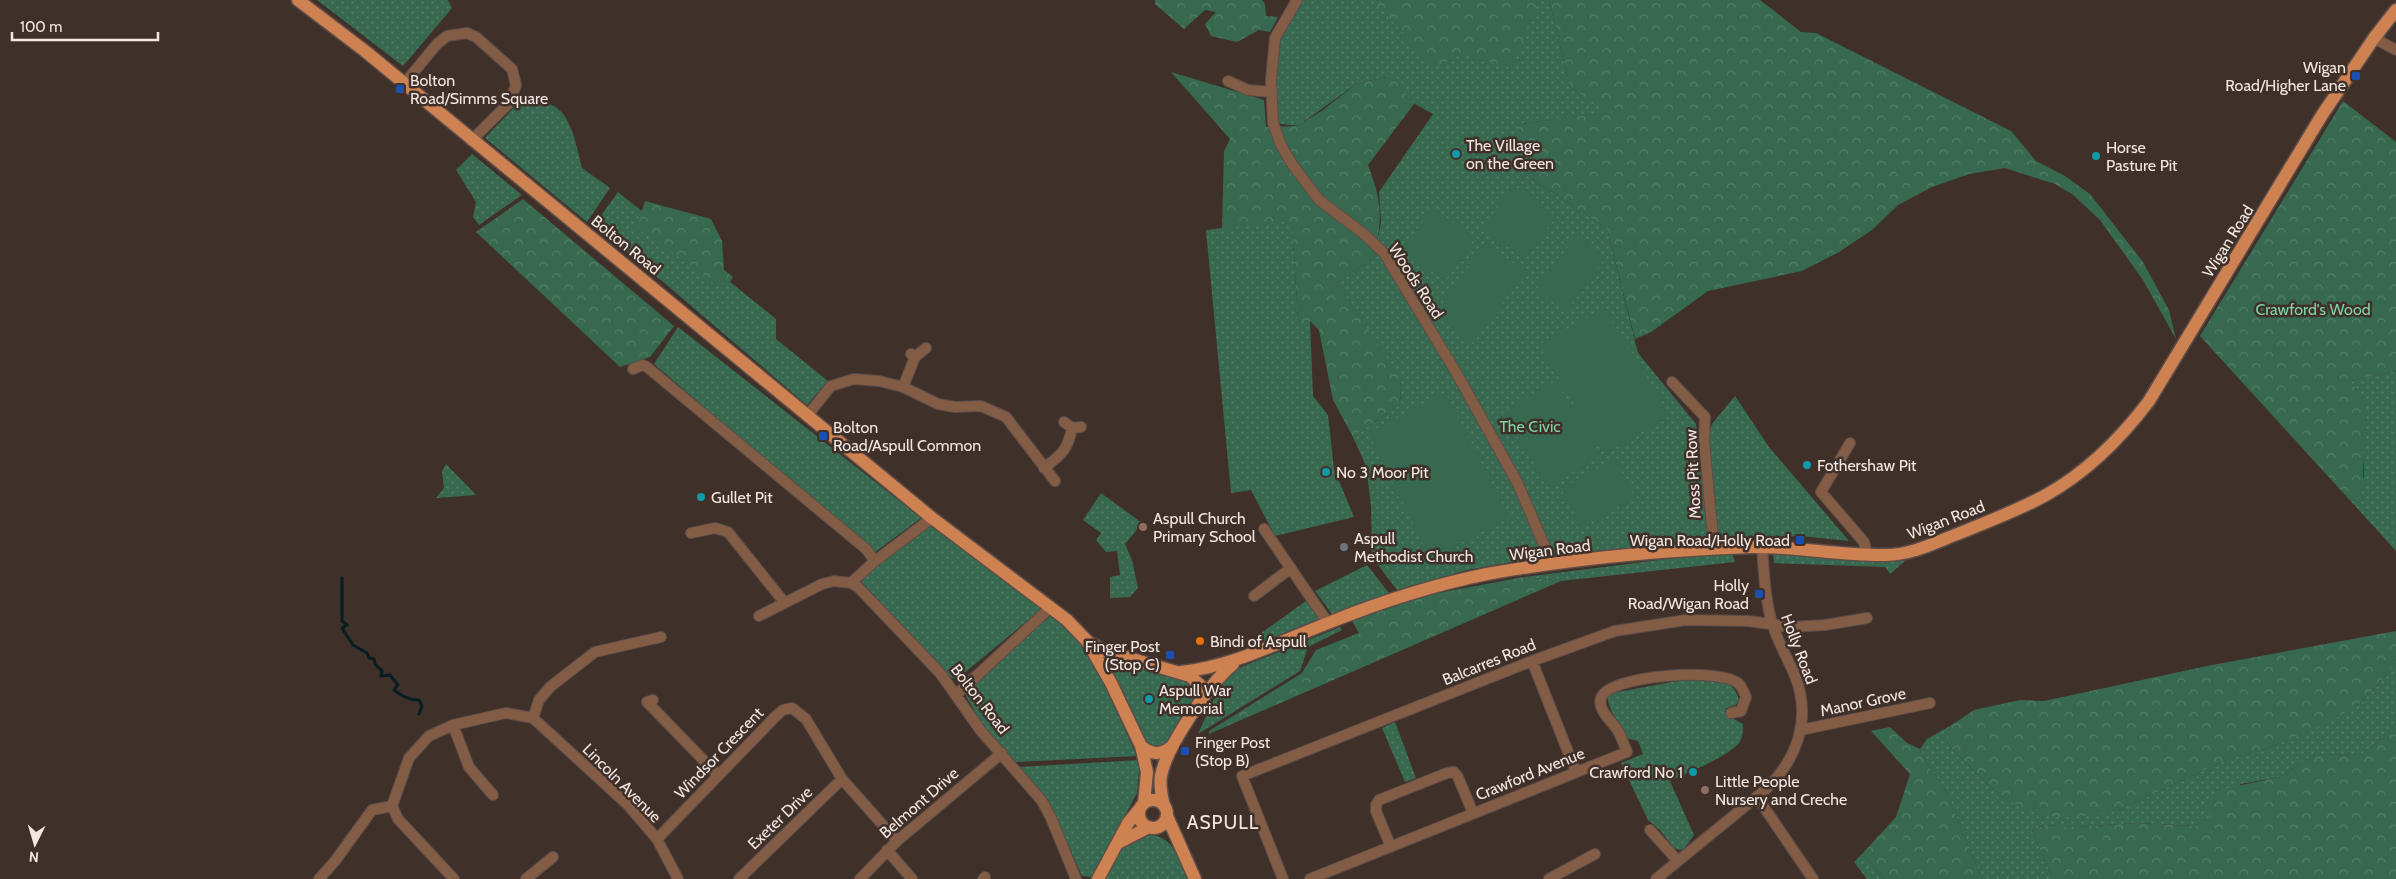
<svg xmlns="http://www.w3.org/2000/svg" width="2396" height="879" font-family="Cabin,sans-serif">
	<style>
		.green { fill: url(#green-dots) }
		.forest { fill: url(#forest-crowns) }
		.pitch { fill: #376950 }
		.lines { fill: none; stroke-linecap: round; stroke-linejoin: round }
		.stream { stroke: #061d22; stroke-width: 3 }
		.minor-casing { stroke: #5c4d48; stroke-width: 12 }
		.major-casing { stroke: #5c4d48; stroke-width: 15 }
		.minor { stroke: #825c45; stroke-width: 10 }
		.major { stroke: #ce8151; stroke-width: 12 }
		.transit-dot { fill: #1a4fb4; stroke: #40302a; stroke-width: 2 }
		.culture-dot { fill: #0f9aa8; stroke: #40302a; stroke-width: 2 }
		.education-dot { fill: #8d6e63; stroke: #40302a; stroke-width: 2 }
		.worship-dot { fill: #6b7280; stroke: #40302a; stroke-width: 2 }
		.food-dot { fill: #e8710a; stroke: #40302a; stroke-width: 2 }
		.labels { text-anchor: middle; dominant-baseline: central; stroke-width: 5; stroke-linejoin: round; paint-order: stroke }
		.poi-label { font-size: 16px; fill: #f2e7e3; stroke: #40302a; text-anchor: start }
		.street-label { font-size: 16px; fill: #f2e7e3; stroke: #40302a }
		.park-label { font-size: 16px; fill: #7ed4a8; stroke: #40302a }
		.quarter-label { font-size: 19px; letter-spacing: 1px; fill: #f2e7e3; stroke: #40302a }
	</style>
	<defs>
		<pattern id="green-dots" width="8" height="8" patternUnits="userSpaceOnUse" patternTransform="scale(1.25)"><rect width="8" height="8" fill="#376950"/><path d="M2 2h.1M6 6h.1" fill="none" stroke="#547e69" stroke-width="1.8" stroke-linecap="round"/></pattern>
		<pattern id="forest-crowns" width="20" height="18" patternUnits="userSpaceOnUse" patternTransform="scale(1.25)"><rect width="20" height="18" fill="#376950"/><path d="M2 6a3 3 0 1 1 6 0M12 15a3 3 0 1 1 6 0" fill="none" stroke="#547e69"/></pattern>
	</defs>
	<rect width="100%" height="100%" fill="#40302a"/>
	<!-- green -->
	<path class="green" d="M317,0H448L452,8L403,66Z
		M1299,0H1549L1570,87L1608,112L1520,124L1528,176L1607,229L1638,353L1696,424L1708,540L1540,557L1467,570L1397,590L1372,557L1371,506L1366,466L1353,437L1400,404L1401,380L1337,283L1374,258L1381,222L1379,192L1433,114L1413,103L1386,77L1356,84L1298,126L1273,123L1275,38Z
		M523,98C535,100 548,101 558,109C572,119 578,152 582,168L610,188L587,222L485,138Z
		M472,154L522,195L479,225L473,217L476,202L456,170Z
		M618,192L776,319V339L828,381L807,405L662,281L593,227Z
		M1292,220L1298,321H1310L1313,396L1328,415L1334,469L1354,517L1275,536L1251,490L1231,493L1206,230Z
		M678,327L921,518L874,553L654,364Z
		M2396,371V551L2347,497L2357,499L2364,476L2363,453L2351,381Z
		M1735,396L1769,447L1849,541L1801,536L1717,539L1709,433L1712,424Z
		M446,464L476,495L436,498L444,488L442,471Z
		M1101,493L1142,523L1125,544L1132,560L1138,588L1130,597L1110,598V577L1120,575L1117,551L1106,552L1096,540L1101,533L1083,520Z
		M930,526L1045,606L957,679L951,678L862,582L863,574Z
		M1731,551L1735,562L1561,581L1523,577Z
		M1773,553L1905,561L1890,574L1885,567L1774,563Z
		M1367,565L1389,593L1332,614L1315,591Z
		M1306,601L1321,618L1247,648L1250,641Z
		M1053,614L1080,643L1099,674L1137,756L1015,762L981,723L963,690Z
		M1340,627L1342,630L1308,647L1300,671L1198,734L1220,686L1239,668Z
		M1120,660L1181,672L1202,691L1174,744L1151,753L1111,675L1116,663Z
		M2396,663V723L2382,739L2361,755L2316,754L2279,777L2241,784L2211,817L2196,826L2137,823L2076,827L2044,825L2032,831L2053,879H1982L1945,789L1929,767L1920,749L1927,739L1950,726L1946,734L1948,745L1987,784L2008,801L2117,811L2228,759L2266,749L2326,723L2362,702Z
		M1709,679C1726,681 1734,683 1739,700L1736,705L1726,708L1725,714L1743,724C1743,730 1743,737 1739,743C1724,759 1690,771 1670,781L1694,835L1684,849L1680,850L1674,848L1660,830L1648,820L1621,763L1643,754L1638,741L1629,739C1622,727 1606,709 1608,694L1682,680Z
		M1395,722L1416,778L1405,782L1382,728Z
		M1140,760L1137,793L1092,877L1082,876L1048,799L1019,767Z
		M1148,834C1175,837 1177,857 1187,879H1105L1124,844Z
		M1863,853L1884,879H1867L1854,862Z"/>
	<!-- forest -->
	<path class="forest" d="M1155,0H1262L1265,4L1266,16L1278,17L1270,32L1259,30L1237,42L1211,36L1205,24L1216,12L1205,10L1184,29L1155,4Z
		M1373,0H1539L1512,68L1462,54L1434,68Z
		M1549,0H1760L1801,32L1816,33L2011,131L2036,161L2065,176L2090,194L2143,262L2169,310L2176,339L2143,280L2100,220L2072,194L2055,184L2005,168L1969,174L1932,187L1898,205L1872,230L1839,252L1802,271L1708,291L1651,332L1635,339L1607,229L1528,176L1513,162L1520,124L1607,112L1570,87Z
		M1171,72L1264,100L1266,127L1298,126L1323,110L1356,84L1391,76L1414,104L1368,165C1383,205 1382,217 1374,258L1337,283L1401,379L1400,404L1353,437L1333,400L1319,330L1310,321H1298L1292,221L1222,229L1224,151L1230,139Z
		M2343,101L2396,142V371L2351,381L2366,405L2363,453V491L2357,499L2347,497L2200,336Z
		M523,199L674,326L650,357L620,367L476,232Z
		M645,201L711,219L722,241L724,270L733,277L730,282L714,284L686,261L636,228Z
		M1523,577L1561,581L1209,734V731L1302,673L1316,650L1359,633L1352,621L1428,595Z
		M2396,631V663L2362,702L2326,724L2266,749L2228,759L2117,811L2078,817H2057L2036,813L2008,801L1987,784L1948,745L1946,734L1950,726L1974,710L2020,700L2044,701L2207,666Z
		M2396,723V879H2053L2032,831L2045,825L2076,827L2137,823L2196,826L2210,817L2205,803L2223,789L2279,777L2316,754L2361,755L2382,739Z
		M1890,727L1907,743L1920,749L1929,767L1945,789L1982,879H1884L1863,853L1896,817L1910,774L1871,731Z"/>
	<!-- pitch -->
	<path class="pitch" d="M1513,185L1556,216L1525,259L1482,229Z
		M1432,208L1475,238L1445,281L1402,251Z
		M1576,236L1605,258L1566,312L1536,290Z
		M1485,243L1525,272L1473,343L1434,315Z
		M1604,308L1670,416L1605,454L1599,446L1596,448L1601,456L1548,487L1503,412L1555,381L1574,412L1578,410L1539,345Z
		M1445,392L1509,518L1430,558L1368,433Z
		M1614,458L1635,497L1582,528L1561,489Z"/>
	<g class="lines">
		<!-- stream -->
		<path class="stream" d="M342,578V621L347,625L342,628L353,645L367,653L369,658L374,659L375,664L382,671L381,676L390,675L398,685L394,690C400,695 411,701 419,700L422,706L419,714"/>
		<defs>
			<path id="minor" d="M1297,0L1275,38L1271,80L1273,123L1281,145L1292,164L1319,200L1364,234L1384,253L1457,374L1517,482L1545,547L1550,565
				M2374,38L2396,50
				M1228,81L1248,90L1272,92
				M404,84L437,44L447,36L467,33L476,37L512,69L516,85L510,102L471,141
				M911,354L915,357L926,348
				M633,369L643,365L647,367L866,549L875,561L851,583L858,587L940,673L981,731L1042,801L1051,818L1076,879
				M1672,382L1705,417L1704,441L1714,548
				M903,387L915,357
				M807,416L831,386L854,379L879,381L903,387L938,404L955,407L981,406L1006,417L1055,481
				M1064,422L1072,428L1081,427
				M1850,443L1821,492L1864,542L1867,554
				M1044,468C1061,455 1068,450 1072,428
				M1264,529L1328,623
				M691,533L715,528L728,532L784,602
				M875,561L932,518
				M1254,596L1291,568
				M759,616L822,584L834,581L851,583
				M1532,661L1576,772
				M957,694L1051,607
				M653,700L647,702L718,775
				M533,718L628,805L657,839L678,879
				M533,718L539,700L550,687L595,652L661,637
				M453,725L469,767L493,795
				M1801,730L1930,703
				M1757,797L1813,879
				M392,806L409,758L429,736L453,725L506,713L533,718
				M392,806L398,819L454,879
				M1650,830L1677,860
				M657,839L777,715L783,710L792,708L806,719L842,779L897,841
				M1391,847L1376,811V805L1379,800L1447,773L1454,772L1458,777L1473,813
				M887,850L912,879
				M319,879L335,861L372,810L392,806
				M526,879L553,857
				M739,879L842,779
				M860,879L897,841L1002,753
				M983,879L985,877
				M1283,879L1242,776L1532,661L1615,631L1686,620L1748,621L1792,627L1825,625L1867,618
				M1310,879L1627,752C1624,745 1622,738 1618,731C1612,721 1597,710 1601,698C1608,675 1721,667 1739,684C1742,687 1744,692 1746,697L1741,711L1731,713
				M1549,879L1595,854
				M1656,879L1765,790C1797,760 1812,719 1795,676C1788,659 1779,644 1773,626C1765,601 1764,573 1762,547"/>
			<path id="major" d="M298,0L365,51L932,518L1067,620L1087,641L1111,683L1141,746L1147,772L1144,803
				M1088,642L1105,651L1190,676L1201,686L1202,697
				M1181,672C1234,666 1279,642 1328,623C1380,602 1433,585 1487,574C1571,559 1666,550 1751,547C1796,546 1841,556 1886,555C1912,555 1936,542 1960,533C1989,521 2019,510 2046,495C2087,472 2121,438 2149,401L2322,115L2374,38L2396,10
				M1141,746C1152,756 1164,755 1174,744
				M1139 814a14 14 0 1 1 28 0a14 14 0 1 1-28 0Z
				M1164,806C1162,796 1159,786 1161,776C1166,747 1210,683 1233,664
				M1167,816L1195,879
				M1118,843L1149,827
				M1098,879L1128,823L1141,807"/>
		</defs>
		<!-- minor casing -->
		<use href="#minor" class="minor-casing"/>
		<!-- major casing -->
		<use href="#major" class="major-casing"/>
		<!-- minor -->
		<use href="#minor" class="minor"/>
		<!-- major -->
		<use href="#major" class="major"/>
	</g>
	<!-- markers -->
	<g class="transit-dot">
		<rect x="2351" y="71" width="10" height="10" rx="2.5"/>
		<rect x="395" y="84" width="10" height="10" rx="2.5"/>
		<rect x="818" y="431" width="10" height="10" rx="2.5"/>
		<rect x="1795" y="535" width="10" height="10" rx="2.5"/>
		<rect x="1754" y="589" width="10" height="10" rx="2.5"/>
		<rect x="1165" y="650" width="10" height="10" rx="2.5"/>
		<rect x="1180" y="746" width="10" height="10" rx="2.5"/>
	</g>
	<g class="culture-dot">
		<circle cx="1456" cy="154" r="5"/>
		<circle cx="2096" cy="156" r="5"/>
		<circle cx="1807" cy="465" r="5"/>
		<circle cx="1326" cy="472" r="5"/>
		<circle cx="701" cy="497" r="5"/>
		<circle cx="1149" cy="699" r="5"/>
		<circle cx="1693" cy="772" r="5"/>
	</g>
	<g class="education-dot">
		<circle cx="1143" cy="527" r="5"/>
		<circle cx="1705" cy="790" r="5"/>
	</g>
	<circle class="worship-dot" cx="1344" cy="547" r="5"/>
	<circle class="food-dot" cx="1200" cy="641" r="5"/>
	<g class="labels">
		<!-- poi labels -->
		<g class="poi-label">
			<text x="2346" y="67" text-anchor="end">Wigan<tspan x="2346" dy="18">Road/Higher Lane</tspan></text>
			<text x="410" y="80">Bolton<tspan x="410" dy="18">Road/Simms Square</tspan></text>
			<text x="1466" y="145">The Village<tspan x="1466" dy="18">on the Green</tspan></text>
			<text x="2106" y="147">Horse<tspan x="2106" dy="18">Pasture Pit</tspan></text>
			<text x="833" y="427">Bolton<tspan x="833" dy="18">Road/Aspull Common</tspan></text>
			<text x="1817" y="465">Fothershaw Pit</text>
			<text x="1336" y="472">No 3 Moor Pit</text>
			<text x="711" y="497">Gullet Pit</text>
			<text x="1153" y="518">Aspull Church<tspan x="1153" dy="18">Primary School</tspan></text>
			<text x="1354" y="538">Aspull<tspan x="1354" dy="18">Methodist Church</tspan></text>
			<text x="1790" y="540" text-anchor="end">Wigan Road/Holly Road</text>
			<text x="1749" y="585" text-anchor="end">Holly<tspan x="1749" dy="18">Road/Wigan Road</tspan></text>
			<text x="1210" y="641">Bindi of Aspull</text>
			<text x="1160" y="646" text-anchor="end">Finger Post<tspan x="1160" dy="18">(Stop C)</tspan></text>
			<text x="1159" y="690">Aspull War<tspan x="1159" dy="18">Memorial</tspan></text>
			<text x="1195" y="742">Finger Post<tspan x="1195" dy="18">(Stop B)</tspan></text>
			<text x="1683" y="772" text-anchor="end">Crawford No 1</text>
			<text x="1715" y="781">Little People<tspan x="1715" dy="18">Nursery and Creche</tspan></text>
		</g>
		<!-- street labels -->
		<g class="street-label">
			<text transform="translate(2228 241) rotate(-58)">Wigan Road</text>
			<text transform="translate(626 245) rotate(39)">Bolton Road</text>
			<text transform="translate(1416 281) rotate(57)">Woods Road</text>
			<text transform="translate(1693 474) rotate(-93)">Moss Pit Row</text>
			<text transform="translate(1946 520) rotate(-21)">Wigan Road</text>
			<text transform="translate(1550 550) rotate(-7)">Wigan Road</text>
			<text transform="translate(1799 649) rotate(69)">Holly Road</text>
			<text transform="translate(1489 662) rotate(-22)">Balcarres Road</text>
			<text transform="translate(980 699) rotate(52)">Bolton Road</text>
			<text transform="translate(1863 702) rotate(-12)">Manor Grove</text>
			<text transform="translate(719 753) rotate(-46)">Windsor Crescent</text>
			<text transform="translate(1530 774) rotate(-22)">Crawford Avenue</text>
			<text transform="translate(622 783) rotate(45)">Lincoln Avenue</text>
			<text transform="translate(919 803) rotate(-41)">Belmont Drive</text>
			<text transform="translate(780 818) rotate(-44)">Exeter Drive</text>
		</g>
		<!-- park labels -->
		<g class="park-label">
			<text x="2313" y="309">Crawford's Wood</text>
			<text x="1530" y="426">The Civic</text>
		</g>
		<!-- quarter labels -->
		<g class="quarter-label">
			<text x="1223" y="822">ASPULL</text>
		</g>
	</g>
	<!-- north arrow -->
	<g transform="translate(35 844) rotate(185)" stroke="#40302a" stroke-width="4" paint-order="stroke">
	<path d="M0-4L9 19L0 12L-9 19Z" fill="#f2e7e3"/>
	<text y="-8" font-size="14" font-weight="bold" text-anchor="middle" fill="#f2e7e3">N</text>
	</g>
	<!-- scale -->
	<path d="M12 32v8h146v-8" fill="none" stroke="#f2e7e3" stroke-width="2.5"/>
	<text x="20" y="32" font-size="15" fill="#f2e7e3" stroke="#40302a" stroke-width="4" paint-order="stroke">100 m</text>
</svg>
